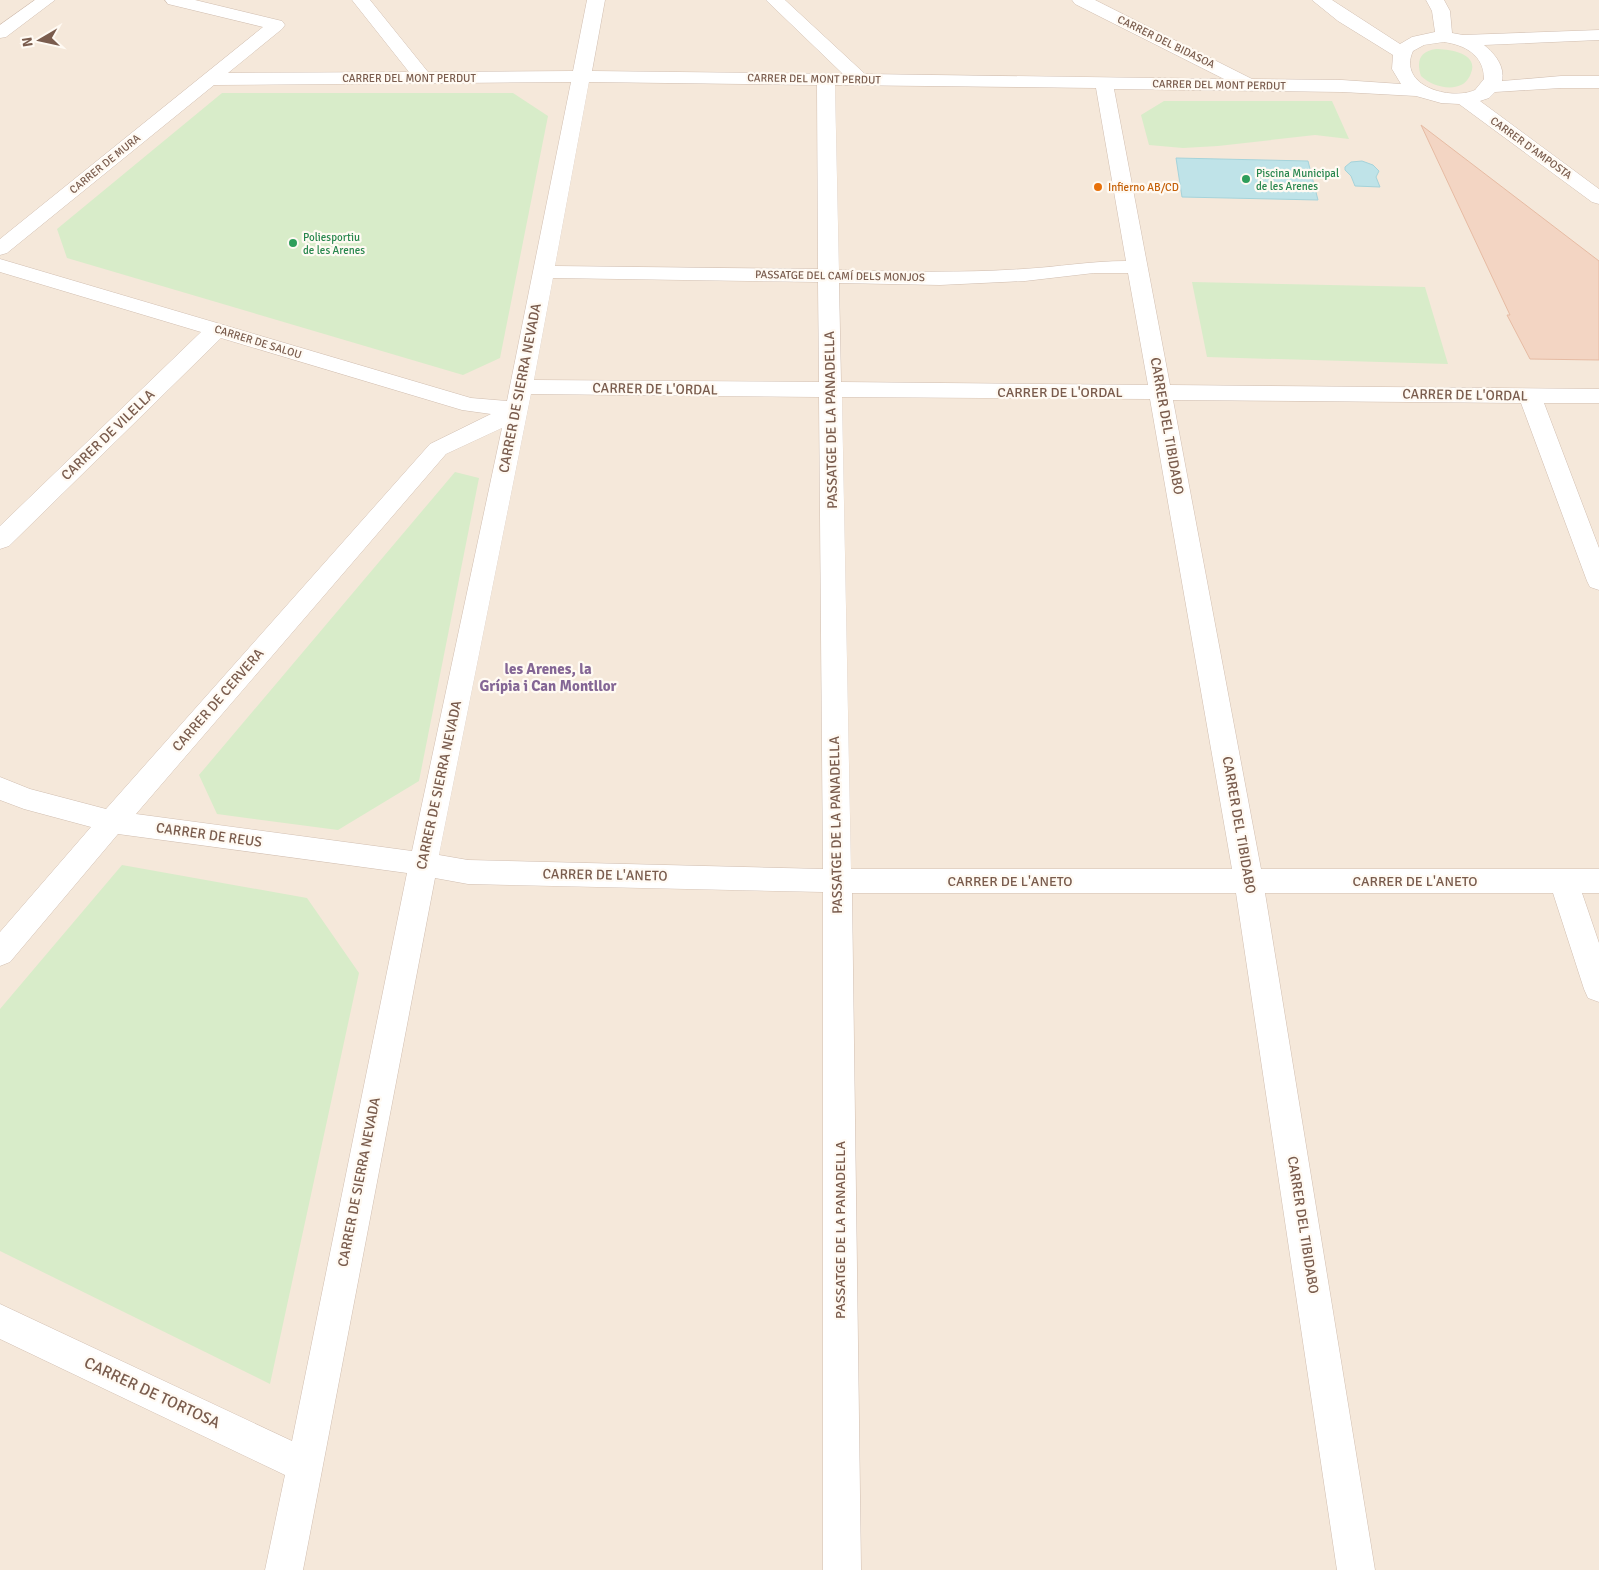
<svg xmlns="http://www.w3.org/2000/svg" width="1599" height="1570" font-family="Signika,sans-serif">
	<style>
		.residential { fill: #f5e8da }
		.green { fill: #d8ecc9 }
		.water { fill: #bfe3e8; stroke: #a5d3da }
		.building { fill: #f3d5c3; stroke: #e6bba3 }
		.lines { fill: none; stroke-linecap: round; stroke-linejoin: round }
		.street-casing { stroke: #d1beb0; stroke-width: 1 }
		.street { fill: #fff; fill-rule: evenodd }
		.leisure-dot { fill: #2e9e5b; stroke: #fffaf3; stroke-width: 2 }
		.food-dot { fill: #e8710a; stroke: #fffaf3; stroke-width: 2 }
		.labels { text-anchor: middle; dominant-baseline: central; stroke-width: 4.5; stroke-linejoin: round; paint-order: stroke }
		.far-street-label { font-size: 11px; fill: #7a5c4d; stroke: #fffaf3 }
		.far-leisure-label { font-size: 11px; fill: #27864d; stroke: #fffaf3; text-anchor: start }
		.far-food-label { font-size: 11px; fill: #c56008; stroke: #fffaf3; text-anchor: start }
		.street-label { font-size: 14px; fill: #7a5c4d; stroke: #fffaf3 }
		.neighbourhood-label { font-size: 15px; font-weight: bold; fill: #846695; stroke: #fffaf3 }
		.near-street-label { font-size: 16px; fill: #7a5c4d; stroke: #fffaf3 }
	</style>
	<rect width="100%" height="100%" fill="#fdf6ec"/>
	<!-- residential -->
	<path class="residential" d="M0,0H1599V1570H0Z"/>
	<!-- green -->
	<path class="green" d="M1436,49C1449,49 1479,53 1471,73C1470,77 1465,84 1461,85C1449,91 1430,85 1421,76C1416,61 1420,51 1436,49Z
		M222,93H513L548,116L500,358L463,375L67,258L57,229Z
		M1164,101H1332L1349,139L1315,135L1218,146L1183,148L1149,145L1141,115Z
		M1192,282L1425,287L1448,364L1207,357Z
		M455,472L479,478L419,781L338,830L217,814L199,775Z
		M122,865L307,898L359,973L270,1384L0,1251V1009Z"/>
	<!-- water -->
	<path class="water" d="M1176,158L1308,161L1318,200L1182,197Z
		M1362,161L1373,165L1379,171L1376,177L1380,187L1355,186L1351,176L1345,170V167L1351,162Z"/>
	<!-- building -->
	<path class="building" d="M1421,125L1599,261V360L1530,359L1507,315H1510Z"/>
	<g class="lines">
		<defs>
			<path id="street" d="M35,0H55L6,37L0,38V25Z
				M165,0H195L282,21L285,25L282,29L228,73L409,72L352,0H370L428,72L573,71L587,0H605L592,71L843,74L766,0H785L865,74L1224,79L1075,4L1072,0H1095L1252,79L1342,80L1401,84L1392,69L1393,55L1338,21L1312,0H1332L1400,44L1412,37L1435,32L1432,11L1426,0H1444L1450,11L1452,33L1463,35L1599,30V40L1484,45C1495,54 1505,66 1502,81L1561,76H1599V88H1561L1495,92L1489,98L1480,101L1599,189V204L1592,202L1459,104L1441,103L1416,96L1342,92L1114,89L1170,385L1599,389V403H1544L1599,548V590L1590,587L1587,581L1521,403L1173,400L1261,869H1599V893H1582L1599,943V1002L1588,998L1584,989L1553,893H1265L1375,1570H1337L1236,893H852L861,1570H823V892L468,884L435,878L303,1570H265L285,1475L0,1339V1304L292,1441L407,873L118,834L10,962L0,966V932L91,827L24,809L0,800V777L30,789L106,809L430,444L491,414L462,410L221,338L9,546L0,549V526L201,332L0,272V259L471,398L507,401L571,82L214,85L7,253L0,255V239L263,27L168,4ZM1444,42C1465,45 1484,55 1484,79L1475,90C1451,101 1397,86 1413,51L1424,45ZM589,82L817,85L818,269L555,266ZM835,85L1096,88L1126,261C1091,261 1058,267 1023,269C961,273 901,272 839,270ZM1094,273H1128L1148,385L841,382L839,283L940,285L1025,281ZM553,278L818,282L819,382L534,380ZM531,394L819,397L823,869L468,860L439,855ZM842,397L1150,399L1232,869H851ZM502,428L412,851L136,814L446,454Z"/>
		</defs>
		<!-- street casing -->
		<use href="#street" class="street-casing"/>
		<!-- street -->
		<use href="#street" class="street"/>
	</g>
	<!-- markers -->
	<g class="leisure-dot">
		<circle cx="1246" cy="179" r="5"/>
		<circle cx="293" cy="243" r="5"/>
	</g>
	<circle class="food-dot" cx="1098" cy="187" r="5"/>
	<g class="labels">
		<!-- far-street labels -->
		<g class="far-street-label">
			<text transform="translate(1166 42) rotate(26)">CARRER DEL BIDASOA</text>
			<text x="409" y="78">CARRER DEL MONT PERDUT</text>
			<text transform="translate(814 79) rotate(1)">CARRER DEL MONT PERDUT</text>
			<text transform="translate(1219 85) rotate(1)">CARRER DEL MONT PERDUT</text>
			<text transform="translate(1531 148) rotate(36)">CARRER D'AMPOSTA</text>
			<text transform="translate(105 164) rotate(-39)">CARRER DE MURA</text>
			<text transform="translate(840 276) rotate(1)">PASSATGE DEL CAMÍ DELS MONJOS</text>
			<text transform="translate(258 342) rotate(17)">CARRER DE SALOU</text>
		</g>
		<!-- far-leisure labels -->
		<g class="far-leisure-label">
			<text x="1256" y="173">Piscina Municipal<tspan x="1256" dy="13">de les Arenes</tspan></text>
			<text x="303" y="237">Poliesportiu<tspan x="303" dy="13">de les Arenes</tspan></text>
		</g>
		<!-- far-food labels -->
		<g class="far-food-label">
			<text x="1108" y="187">Infierno AB/CD</text>
		</g>
		<!-- street labels -->
		<g class="street-label">
			<text transform="translate(520 388) rotate(-79)">CARRER DE SIERRA NEVADA</text>
			<text transform="translate(655 389) rotate(1)">CARRER DE L'ORDAL</text>
			<text x="1060" y="392">CARRER DE L'ORDAL</text>
			<text transform="translate(1465 395) rotate(1)">CARRER DE L'ORDAL</text>
			<text transform="translate(831 420) rotate(-91)">PASSATGE DE LA PANADELLA</text>
			<text transform="translate(1167 426) rotate(80)">CARRER DEL TIBIDABO</text>
			<text transform="translate(108 435) rotate(-44)">CARRER DE VILELLA</text>
			<text transform="translate(218 700) rotate(-49)">CARRER DE CERVERA</text>
			<text transform="translate(439 785) rotate(-78)">CARRER DE SIERRA NEVADA</text>
			<text transform="translate(836 825) rotate(-91)">PASSATGE DE LA PANADELLA</text>
			<text transform="translate(1239 825) rotate(80)">CARRER DEL TIBIDABO</text>
			<text transform="translate(209 835) rotate(8)">CARRER DE REUS</text>
			<text transform="translate(605 875) rotate(1)">CARRER DE L'ANETO</text>
			<text x="1010" y="881">CARRER DE L'ANETO</text>
			<text x="1415" y="881">CARRER DE L'ANETO</text>
			<text transform="translate(359 1182) rotate(-79)">CARRER DE SIERRA NEVADA</text>
			<text transform="translate(1303 1225) rotate(81)">CARRER DEL TIBIDABO</text>
			<text transform="translate(840 1230) rotate(-90)">PASSATGE DE LA PANADELLA</text>
		</g>
		<!-- neighbourhood labels -->
		<g class="neighbourhood-label">
			<text x="548" y="669">les Arenes, la<tspan x="548" dy="17">Grípia i Can Montllor</tspan></text>
		</g>
		<!-- near-street labels -->
		<g class="near-street-label">
			<text transform="translate(152 1393) rotate(25)">CARRER DE TORTOSA</text>
		</g>
	</g>
	<!-- north arrow -->
	<g transform="translate(40 40) rotate(261)" stroke="#fffaf3" stroke-width="4" paint-order="stroke">
	<path d="M0-4L9 19L0 12L-9 19Z" fill="#7a5c4d"/>
	<text y="-8" font-size="14" font-weight="bold" text-anchor="middle" fill="#7a5c4d">N</text>
	</g>
</svg>
